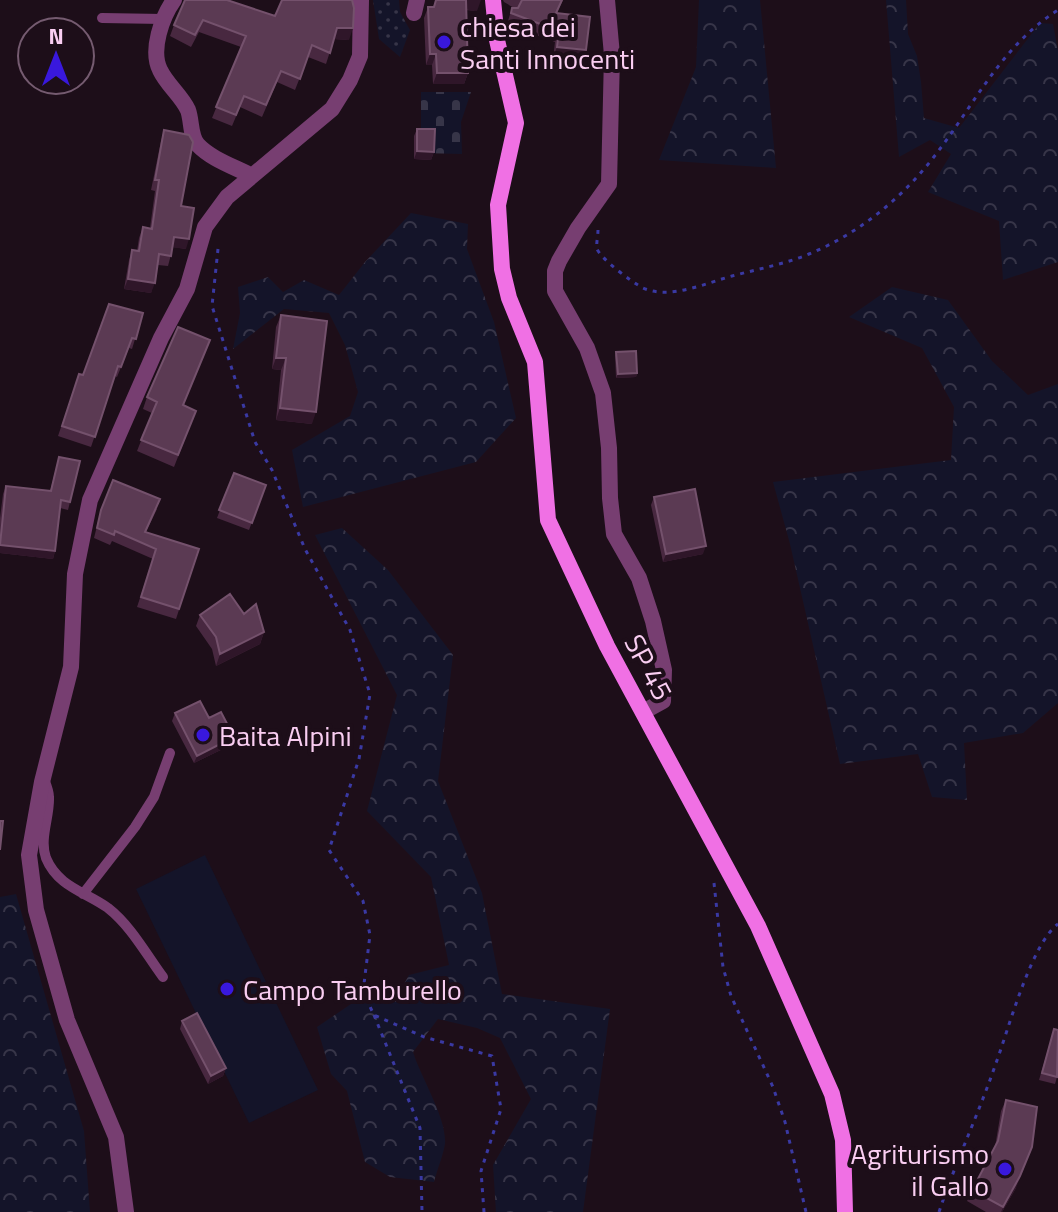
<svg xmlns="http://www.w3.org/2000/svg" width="1058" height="1212" font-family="'Titillium Web',sans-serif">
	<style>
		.green { fill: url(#green-dots) }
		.forest { fill: url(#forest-crowns) }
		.cemetery { fill: url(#cemetery-stones) }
		.pitch { fill: #141429 }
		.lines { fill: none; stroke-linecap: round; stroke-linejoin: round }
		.path { stroke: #3a39a3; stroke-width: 3; stroke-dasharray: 4 6; stroke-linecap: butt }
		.lane { stroke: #773e71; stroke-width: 10 }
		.street { stroke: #773e71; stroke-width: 16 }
		.secondary { stroke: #f070e4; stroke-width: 16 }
		.wall { fill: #482840 }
		.shaded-wall { fill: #2f1629 }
		.building { fill: #5b3a53; stroke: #74516c; stroke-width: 2 }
		.poi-dot { fill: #3918dd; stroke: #1d0e19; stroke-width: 3 }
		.labels { text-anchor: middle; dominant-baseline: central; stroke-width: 8; stroke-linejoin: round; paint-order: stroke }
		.poi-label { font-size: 28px; fill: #facef2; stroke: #1d0e19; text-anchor: start }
		.street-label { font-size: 28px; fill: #facef2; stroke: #1d0e19 }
	</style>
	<defs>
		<pattern id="green-dots" width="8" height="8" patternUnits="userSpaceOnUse" patternTransform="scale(2)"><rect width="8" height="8" fill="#141429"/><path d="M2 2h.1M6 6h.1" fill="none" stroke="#373548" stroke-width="1.8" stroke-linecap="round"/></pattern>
		<pattern id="forest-crowns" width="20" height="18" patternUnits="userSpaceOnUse" patternTransform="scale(2)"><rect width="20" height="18" fill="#141429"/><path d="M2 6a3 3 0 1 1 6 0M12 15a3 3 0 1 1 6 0" fill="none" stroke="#373548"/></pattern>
		<pattern id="cemetery-stones" width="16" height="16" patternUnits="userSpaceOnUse" patternTransform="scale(2)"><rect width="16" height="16" fill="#141429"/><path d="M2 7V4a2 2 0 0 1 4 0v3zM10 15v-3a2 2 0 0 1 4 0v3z" fill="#373548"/></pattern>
	</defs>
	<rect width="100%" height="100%" fill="#1d0e19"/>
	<!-- green -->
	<path class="green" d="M373,0H399L400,12L410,30L400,57L379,39Z"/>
	<!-- forest -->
	<path class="forest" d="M699,0H760L776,168L659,160L696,67Z
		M886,0H906L908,34L917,56L921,82L924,118L959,128L1040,23L1053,24L1058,51V262L1003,280L999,221L928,192L951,154L930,140L899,157Z
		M411,213L468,224L467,249L494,322L516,418L476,462L303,507L292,450L350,416L358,392L345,345L329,313L284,309L233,349L240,313L238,287L268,277L283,292L304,280L339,295L365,262Z
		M892,287L948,300L992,361L1028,395L1058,384V703L1023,733L964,743L967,800L932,797L918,754L840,764L790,544L773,482L951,460L954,407L922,348L849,317Z
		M342,528L388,570L453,655L438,781L482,893L502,994L610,1009L583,1212H496L493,1165L531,1099L500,1038L477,1028L438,1019L413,1052C421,1078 447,1118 445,1144C443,1156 437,1170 434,1182L390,1177L365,1162L347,1091L331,1074L317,1027L351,1004L394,1002L409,975L449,965L431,877L367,811L397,695L315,535Z
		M16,894L84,1131L90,1212H0V897Z"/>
	<!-- cemetery -->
	<path class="cemetery" d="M421,92H471L461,122L462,154L421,153Z"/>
	<!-- pitch -->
	<path class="pitch" d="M205,855L318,1090L249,1123L136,889Z"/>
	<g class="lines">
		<!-- path -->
		<path class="path" d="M598,230C598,236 596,244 597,249C601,259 633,283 643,288C670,300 706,283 732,276C758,269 785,264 809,254C858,234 901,199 933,158C974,106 1000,47 1058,10
			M218,249L212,306L255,442L272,470L305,549L350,630L370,694L359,759L329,850L363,901L370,935L363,992L374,1015L424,1037L492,1056L501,1109L481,1171L484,1212
			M714,883L723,967L731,996L773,1087L785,1122L806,1212
			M374,1015L420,1128L422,1212
			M939,1212C956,1161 979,1113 996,1063C1008,1031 1031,944 1058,924"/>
		<!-- lane -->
		<path class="lane" d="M102,18L163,19
			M44,779C46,784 49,791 49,797C50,816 39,839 46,858C58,887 86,892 108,908C131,926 146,954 163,977
			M83,894L135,827L154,797L170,753"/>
		<!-- street -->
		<path class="street" d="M174,0C162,17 150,50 160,70C167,85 181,95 188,110C192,121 190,137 198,145C211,159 235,167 252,176
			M607,0L612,55L609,184L578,228L559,261L555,271V291L587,348L603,393L609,448L610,498L614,534L639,578L653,621L664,670L663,701L643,712
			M414,13L417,0
			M126,1212L116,1137L67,1020L36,910L29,855L42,782L71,667L75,574L90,500L161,338L187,289L205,227L227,197L332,109L350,80L360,56L361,0"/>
		<!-- secondary -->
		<path class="secondary" d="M493,0L497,40L516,123L498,205L502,269L509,298L535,362L548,520L607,646L758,926L832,1094L843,1140L845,1212"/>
	</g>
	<!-- wall -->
	<path class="wall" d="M436,0L477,11L466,10L468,73L464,84H433L432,65H426L424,18L428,7H433Z
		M503,0H563L557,13L586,50L582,62L553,58L555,42L507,24L512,8H514L504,2Z
		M229,1L349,40L334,39L326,64L308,57L295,90L277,82L262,117L240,107L232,126L212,118L241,47L199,32L191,47L170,36L174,25Z
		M417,129L434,152L431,160L414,159V136Z
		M164,130L181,206L186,249L173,247L168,266L158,265L151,293L124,289L129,260L132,250L137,251L139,238L143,227L150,228L155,191L151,190L161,141Z
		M143,313L132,349L129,348L117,377L115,376L91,447L58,436L79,374L83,375Z
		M281,315L312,424L276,420L281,370L272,369L276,327Z
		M210,340L183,406L196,411L174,467L137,451L152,413L143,409L147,397Z
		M616,352L637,373L636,377L616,378L615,355Z
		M59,457L70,502L68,510L60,508L55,551L53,559L0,553V518L3,494L6,486L50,491Z
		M234,473L266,485L249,530L217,518Z
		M654,497L703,554L663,562L651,505Z
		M157,509L146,532L199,549L176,619L137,607L153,559L112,541L110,545L94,538L101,510Z
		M244,614L264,632L260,644L216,666L212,649L196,626L200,615Z
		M175,713L209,718L231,745L194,763L172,721Z
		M182,1021L226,1068L223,1076L208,1084L180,1029Z
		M1054,1029L1058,1074L1055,1084L1039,1080Z
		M1006,1100L1016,1188L1002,1212H986L967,1201L972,1190L995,1147L1001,1111Z"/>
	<!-- shaded-wall -->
	<path class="shaded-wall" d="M465,0H481L477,11L462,9Z
		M337,28H353L349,40L333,39Z
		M557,47L586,50L582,62L553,58Z
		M430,54H436L432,65H426Z
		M437,73H468L464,84H433Z
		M417,151L434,152L431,160L414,159Z
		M174,237L189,239L186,249L170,247Z
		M128,279L155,283L151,293L124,289Z
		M276,358H286L281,370L272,369Z
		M637,373L636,377L616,378L618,374Z
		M280,408L316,412L312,424L276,420Z
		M0,545L55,551L53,559L0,553Z
		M706,546L703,554L663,562L666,554Z
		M264,632L260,644L216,666L220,654Z
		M234,737L231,745L194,763L197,756Z
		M226,1068L223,1076L208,1084L211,1076Z
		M1032,1147L1016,1188L1002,1212H1001Z"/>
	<!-- building -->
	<path class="building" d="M185,0H227L275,16L282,0H352L354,8L353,28H337L330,53L312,45L300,79L281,71L266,105L244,96L236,115L216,107L246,36L203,20L195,35L174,25Z
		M436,0H466L468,73H437L436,54H430L428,7H434Z
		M522,0H562L556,13L590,17L586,50L557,47L559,31L511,13L512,8H518Z
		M417,129H435L434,152L417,151Z
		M164,130L189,135L193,142L181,206L194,208L189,239L174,237L171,256L159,254L155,283L128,279L132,250L139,251L143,227L152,229L159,180H155Z
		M109,304L143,313L136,339L132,338L121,367L118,366L95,437L62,426L79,374L83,375Z
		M281,315L327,321L316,412L280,408L286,358H276Z
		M178,327L210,340L183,405L196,411L178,455L141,440L157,402L147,397Z
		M636,351L637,373L618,374L616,352Z
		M59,457L80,461L70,502L61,500L55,551L0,545L6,486L51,491Z
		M234,473L266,485L252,523L219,510Z
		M113,480L160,499L145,532L199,549L179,609L141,597L156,549L115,531L114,535L97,528L101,510Z
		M695,489L706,546L666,554L654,497Z
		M230,594L244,614L256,604L264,632L220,654L216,637L200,615Z
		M200,701L209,718L221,712L234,737L197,756L175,713Z
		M0,821H3L0,850Z
		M197,1013L226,1068L211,1076L182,1021Z
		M1054,1029L1058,1030L1057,1077L1042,1073Z
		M1006,1100L1037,1107L1032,1147L1020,1176L1003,1207L972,1190L998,1141Z"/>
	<!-- markers -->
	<g class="poi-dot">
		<circle cx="444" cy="42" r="8"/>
		<circle cx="203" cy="735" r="8"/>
		<circle cx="227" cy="989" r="8"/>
		<circle cx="1005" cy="1169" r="8"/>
	</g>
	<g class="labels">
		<!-- poi labels -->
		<g class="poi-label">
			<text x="460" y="26">chiesa dei<tspan x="460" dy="32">Santi Innocenti</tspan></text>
			<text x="219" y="735">Baita Alpini</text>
			<text x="243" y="989">Campo Tamburello</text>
			<text x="989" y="1153" text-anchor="end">Agriturismo<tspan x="989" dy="32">il Gallo</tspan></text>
		</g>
		<!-- street labels -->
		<g class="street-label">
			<text transform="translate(649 667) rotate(62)">SP 45</text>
		</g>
	</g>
	<!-- north arrow -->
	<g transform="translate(56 56)"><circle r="38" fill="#1d0e19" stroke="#755b70" stroke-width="2"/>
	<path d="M0-6L14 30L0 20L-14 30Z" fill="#3918dd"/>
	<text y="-12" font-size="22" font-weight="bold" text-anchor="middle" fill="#facef2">N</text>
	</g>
</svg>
